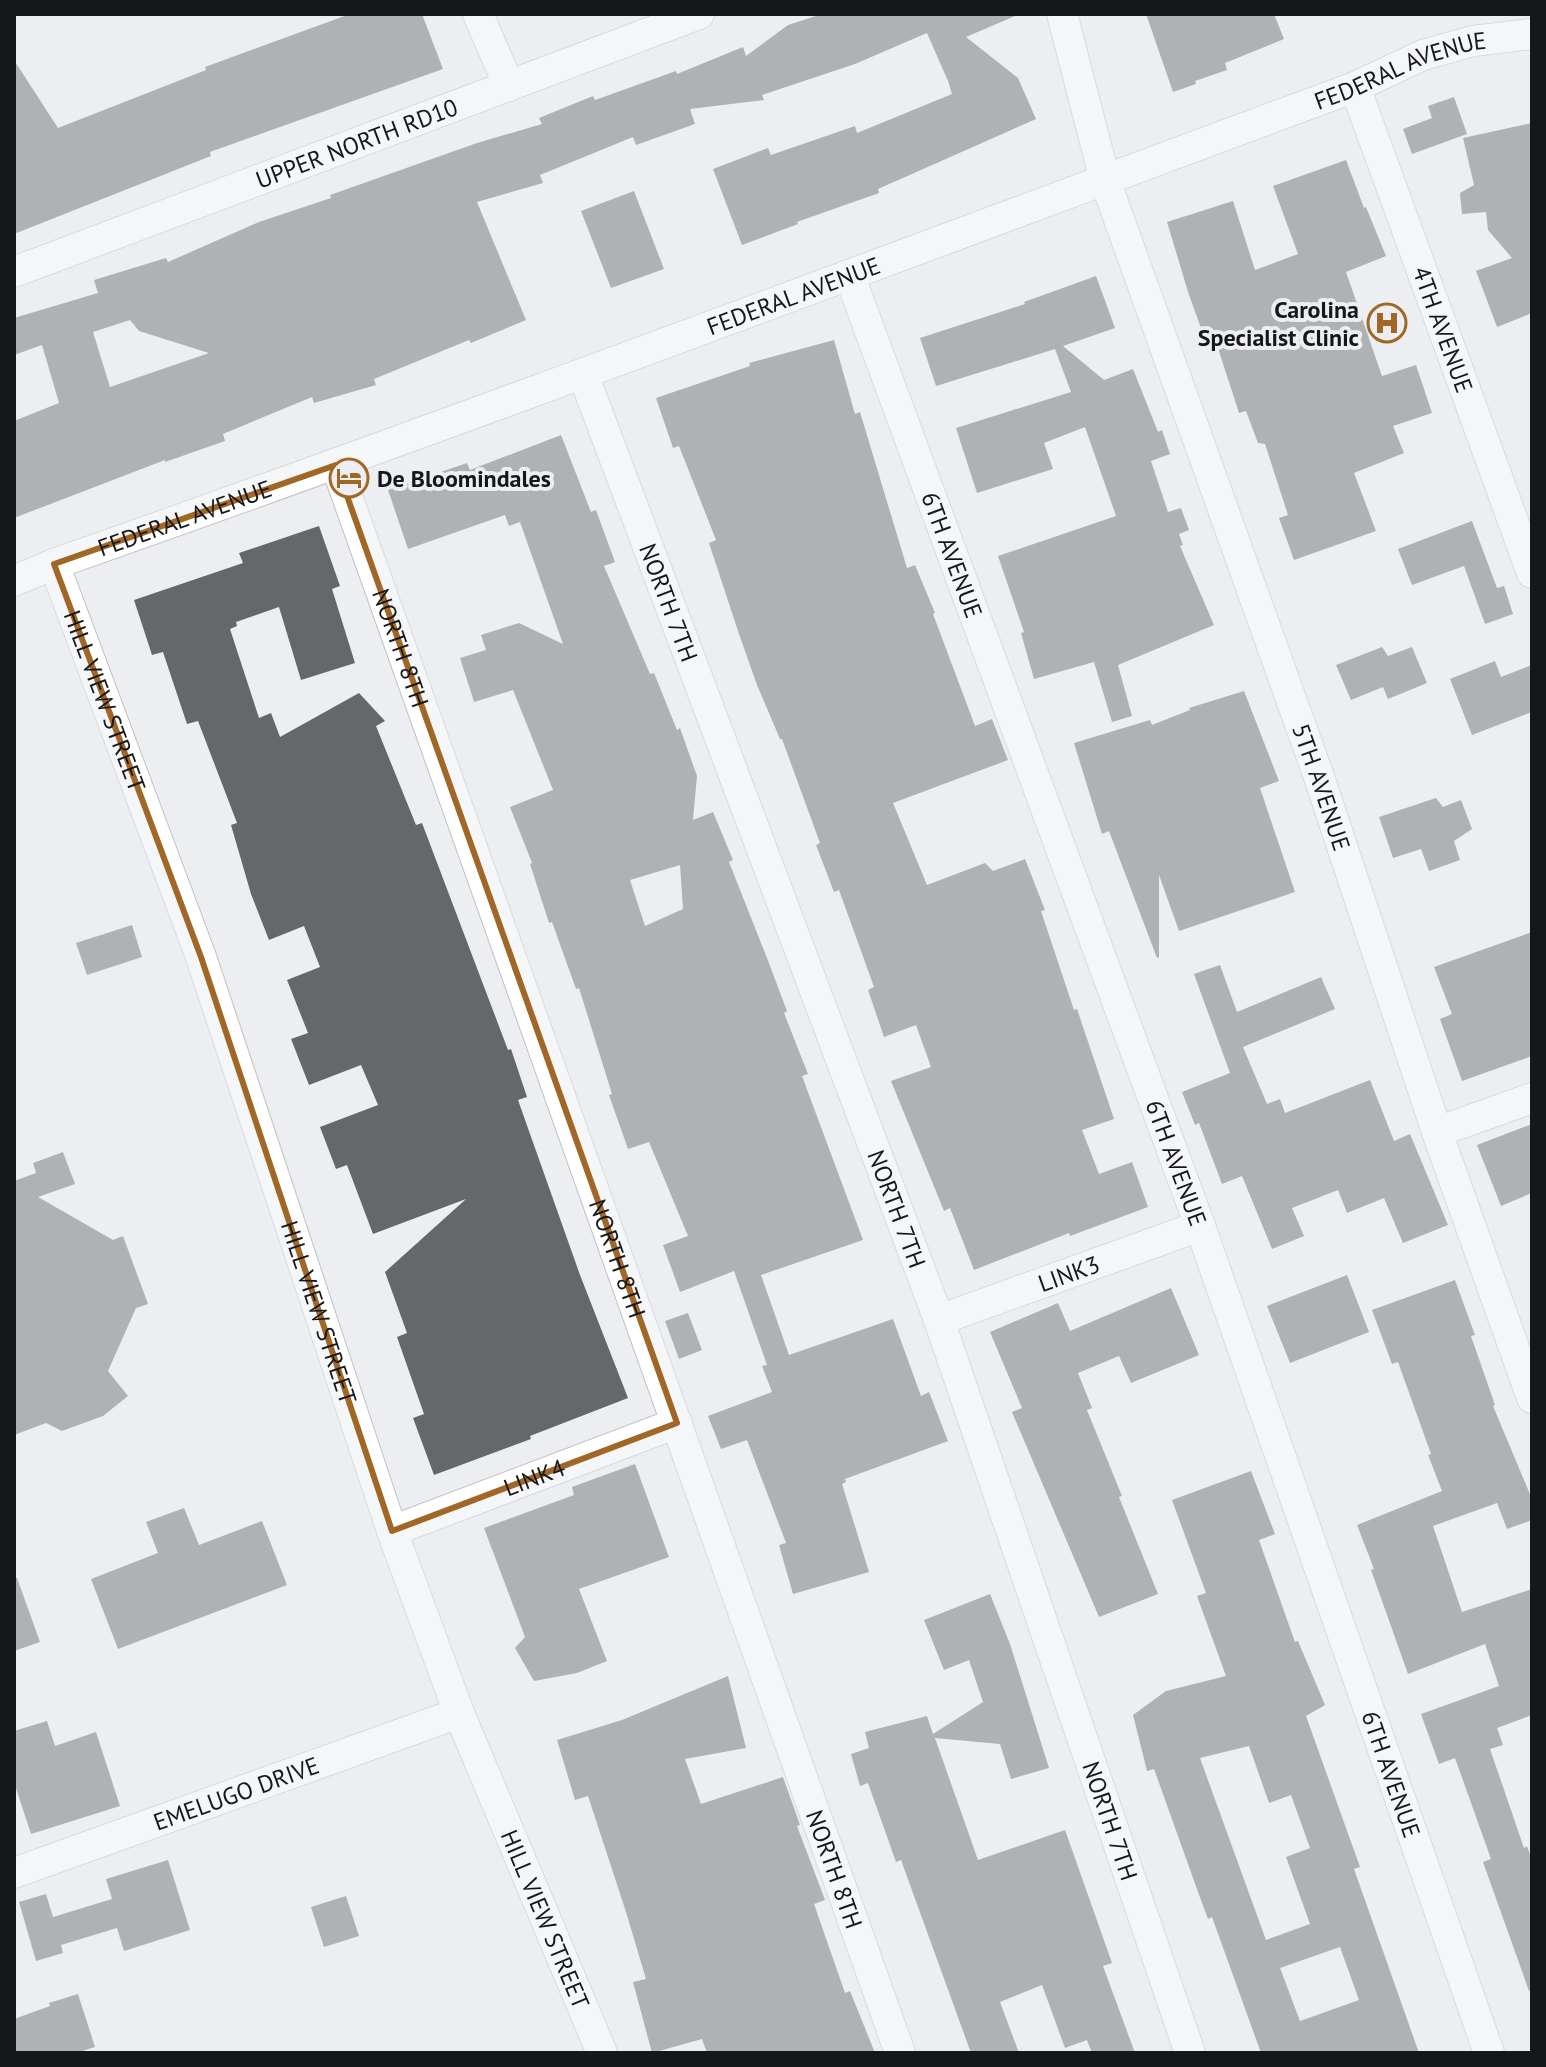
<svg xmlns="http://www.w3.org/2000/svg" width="1546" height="2067" font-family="'PT Sans',sans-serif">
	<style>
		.building { fill: #66676b; fill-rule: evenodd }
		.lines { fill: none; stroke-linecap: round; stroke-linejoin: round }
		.minor-casing { stroke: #bfc0c4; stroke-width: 32 }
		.minor { stroke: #fff; stroke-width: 30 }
		.marked { fill: none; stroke: #a16727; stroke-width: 6; stroke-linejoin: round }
		.labels { text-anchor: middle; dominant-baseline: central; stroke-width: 8; stroke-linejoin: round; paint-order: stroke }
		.street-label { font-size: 24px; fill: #161718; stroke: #edeef2 }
		.poi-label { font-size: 24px; font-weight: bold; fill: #161718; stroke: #edeef2; text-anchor: end }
	</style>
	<rect width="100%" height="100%" fill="#edeef2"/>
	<!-- building -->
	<path class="building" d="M350,14H422L443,69L210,152L211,156L14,234V60L58,128L206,70L205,67Z
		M822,14H1020L966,37L1018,78L1036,119L878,189L879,193L797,222L798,224L742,245L713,169L768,148L771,155L855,126L857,133L952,94L948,81L927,33L855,64L762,95L764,100L690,109L695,124L636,145L633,137L540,175L543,183L477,202L526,320L471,343L469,340L374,379L376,385L314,403L312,397L223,434L225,441L165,462V460L14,518V421L59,403L42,345L14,355V318L98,293L94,280L166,258L168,262L259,222L331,198L330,195L477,143L542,124L539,118L593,96L595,100L676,71L677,74L743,47L746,56L788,25ZM130,320L139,331L209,353L110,387L93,332Z
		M1146,14H1274L1284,39L1225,63L1227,70L1195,81L1196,84L1173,92Z
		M1454,97L1467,134L1412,154L1403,129L1432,118L1428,106Z
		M1532,123V313L1497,327L1476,271L1512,258L1488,230L1486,212L1462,214L1460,193L1474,185L1463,138Z
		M1346,160L1364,208L1366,207L1386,256L1346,272L1382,376L1416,365L1432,413L1393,426L1404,453L1354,473L1376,531L1294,560L1279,518L1288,515L1265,444L1258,443L1246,411L1239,413L1214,336L1205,339L1189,295L1167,222L1233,201L1255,270L1298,254L1273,186Z
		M634,191L664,269L611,288L581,211Z
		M1096,276L1115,328L1063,346L1104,380L1133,369L1158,432L1162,430L1170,454L1151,461L1168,512L1181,508L1189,530L1179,534L1183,545L1180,546L1214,625L1118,665L1132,716L1112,722L1094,662L1034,679L1021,633L1024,632L998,556L1116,516L1085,427L1044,443L1053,469L977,493L956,428L1071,392L1055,349L936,386L920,338L1025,304L1024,302Z
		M834,340L855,414L860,412L907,568L915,565L935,613L933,614L975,726L992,719L1008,760L893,803L927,885L985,863L993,871L1025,859L1045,910L1041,911L1074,1010L1077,1009L1114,1119L1082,1130L1099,1174L1132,1162L1148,1207L1070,1236L1069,1233L974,1270L950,1208L944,1211L891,1081L931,1067L916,1025L884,1037L868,990L874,987L839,890L834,892L816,845L820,843L782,739H780L757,685L739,634L709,543L716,540L679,446L673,448L656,398L750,366L749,363Z
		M561,435L591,512L596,510L615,562L604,566L650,674L654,673L677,730L680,728L697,776L693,820L713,812L733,860L729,862L767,958L787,1011L784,1013L808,1074L802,1076L863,1240L761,1275L789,1355L893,1319L921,1396L929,1392L948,1441L845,1479L846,1482L842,1484L869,1572L793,1594L779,1545L786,1543L747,1440L721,1449L708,1416L772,1392L762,1366L767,1365L734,1271L680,1292L663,1245L688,1236L649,1142L628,1149L609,1095L612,1094L579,988L576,989L552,922L549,923L530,864L532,863L510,807L553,790L513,690L474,702L460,658L486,650L481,635L519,623L563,644L520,522L509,526L505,515L408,549L388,490L467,463L470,470ZM680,865L683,909L645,926L630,880Z
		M1472,521L1497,588L1504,586L1513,614L1485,624L1464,566L1412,585L1398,549Z
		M319,526L340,586L332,589L355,663L301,680L279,607L236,622L237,626L230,629L259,718L271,713L280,737L359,693L385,721L376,726L416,825L422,823L508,1050L511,1049L527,1097L518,1100L580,1275L628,1398L530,1436L531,1439L434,1475L413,1418L424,1414L397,1337L407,1333L385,1272L466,1199L373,1234L347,1165L336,1169L320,1127L378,1105L361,1065L309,1085L291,1039L308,1033L287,980L320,967L304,926L269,940L251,894L231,825L237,823L198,721L187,724L163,652L152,655L134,600L243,563L239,553Z
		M1382,647L1388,656L1412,647L1427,683L1388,699L1383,687L1351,700L1336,665Z
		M1495,661L1501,677L1532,665V712L1472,735L1450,679Z
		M1244,691L1279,781L1260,788L1295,892L1179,931L1159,875V957L1157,958L1109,831L1102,834L1074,743L1150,720L1152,725L1190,710L1189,708Z
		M1436,798L1443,807L1461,800L1472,829L1454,841L1460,860L1429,871L1421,849L1393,858L1379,817Z
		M132,925L142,957L87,975L76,943Z
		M1532,932V1056L1462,1081L1440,1019L1452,1014L1434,967Z
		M1220,965L1237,1012L1321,977L1335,1009L1243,1047L1267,1104L1280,1099L1285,1113L1370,1080L1394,1141L1410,1134L1448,1225L1403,1243L1384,1198L1347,1213L1338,1190L1292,1208L1304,1236L1272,1249L1242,1176L1222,1184L1199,1123L1195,1125L1182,1092L1230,1073L1194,974Z
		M1532,1124V1193L1501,1206L1477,1145Z
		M63,1152L75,1184L38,1197L113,1240L123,1236L148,1304L136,1308L108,1371L128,1396L103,1416L62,1431L46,1423L14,1435V1181L36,1173L33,1163Z
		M1347,1275L1369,1332L1290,1363L1267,1306Z
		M1455,1280L1475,1335L1471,1336L1495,1405L1493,1406L1532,1499V1520L1507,1529L1497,1503L1433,1526L1462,1612L1532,1589V1715L1497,1728L1503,1745L1490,1749L1524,1848L1527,1846L1532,1860V1990L1529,1991L1483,1862L1491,1859L1455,1758L1439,1764L1421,1714L1499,1686L1485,1644L1408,1674L1371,1570L1374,1569L1357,1525L1442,1491L1428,1455L1431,1454L1398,1362L1392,1364L1372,1310Z
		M1171,1288L1199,1355L1131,1383L1119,1356L1078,1373L1092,1408L1087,1410L1122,1496L1119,1497L1158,1594L1099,1617L1012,1412L1022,1408L990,1332L1058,1303L1070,1331Z
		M688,1313L702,1350L679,1359L665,1321Z
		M635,1464L669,1557L579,1589L607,1661L577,1673L534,1681L515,1648L525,1637L484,1528L574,1495L572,1487Z
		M1251,1471L1275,1534L1259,1540L1295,1642L1298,1641L1325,1705L1306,1716L1360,1867L1354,1869L1419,2053H1261L1212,1917L1208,1919L1202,1903L1154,1769L1147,1771L1133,1715L1166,1691L1226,1676L1197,1596L1206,1593L1172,1500ZM1249,1746L1269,1803L1291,1795L1310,1848L1286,1857L1310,1924L1266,1940L1200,1758ZM1340,1947L1359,2000L1300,2021L1280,1968Z
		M184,1508L199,1545L262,1521L287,1585L118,1649L91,1579L158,1553L146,1522Z
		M14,1578H17L40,1642L14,1651Z
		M990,1594L1010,1644L1049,1768L1011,1779L1000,1744L935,1738L978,1860L1065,1830L1112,1963L1103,1966L1135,2053H1092L1087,2040L1065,2048L1042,1985L1000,2002L1019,2053H971L901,1860L896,1862L868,1783L860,1786L851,1754L869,1748L865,1732L927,1716L933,1734L983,1702L969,1660L944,1670L924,1620Z
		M728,1676L746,1748L685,1759L701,1804L783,1777L800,1825L797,1826L825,1900L814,1904L845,1993L850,1991L875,2053H707L702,2039L652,2053L633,1982L646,1979L626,1912L588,1796L575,1800L557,1740L622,1720Z
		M47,1721L55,1746L96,1732L120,1806L31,1834L14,1782V1731Z
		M168,1860L190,1930L124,1951L117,1928L61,1945L63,1953L36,1961L19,1902L46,1894L53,1917L112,1899L106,1879Z
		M346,1896L359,1936L324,1947L311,1907Z
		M78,1994L95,2047L76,2053H14V2019L50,2006L49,2003Z"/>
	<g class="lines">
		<defs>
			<g id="minor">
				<path d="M478,14L509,86"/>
				<path id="s1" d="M1062,14L1105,180L1319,777L1437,1132L1532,1398"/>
				<path id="s2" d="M1355,87L1532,573"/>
				<path id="s3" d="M14,272L699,14"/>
				<path id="s4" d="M850,277L1200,1226L1489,2053"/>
				<path id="s5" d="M583,374L939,1320L1190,2053"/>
				<path id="s6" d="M336,465L900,2053"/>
				<path id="s7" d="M54,564L201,957L392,1531L459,1713L602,2053"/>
				<path id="s8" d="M14,581L54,564C490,411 922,247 1355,87L1423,55L1473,41L1532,34"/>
				<path d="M1437,1132L1532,1098"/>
				<path id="s9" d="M939,1320L1200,1226"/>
				<path id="s10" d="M392,1531L677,1423"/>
				<path id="s11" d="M14,1873L459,1713"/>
			</g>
		</defs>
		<!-- minor casing -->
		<use href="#minor" class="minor-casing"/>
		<!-- minor -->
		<use href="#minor" class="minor"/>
	</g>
	<!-- marked area -->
	<path d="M0 0H1546V2067H0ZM336,465L677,1423L392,1531L201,957L54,564Z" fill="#edeef2" fill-opacity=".55" fill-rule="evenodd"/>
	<path class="marked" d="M336,465L677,1423L392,1531L201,957L54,564Z"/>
	<!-- icons -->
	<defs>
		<symbol id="hospital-ring" viewBox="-11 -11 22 22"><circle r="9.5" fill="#edeef2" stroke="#a16727" stroke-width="1.5"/><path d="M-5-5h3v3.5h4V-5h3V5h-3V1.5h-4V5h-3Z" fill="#a16727"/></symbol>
		<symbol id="hotel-ring" viewBox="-11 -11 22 22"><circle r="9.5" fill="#edeef2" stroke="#a16727" stroke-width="1.5"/><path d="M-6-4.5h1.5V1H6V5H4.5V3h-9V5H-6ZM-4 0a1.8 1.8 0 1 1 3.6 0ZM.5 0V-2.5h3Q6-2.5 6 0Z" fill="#a16727"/></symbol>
	</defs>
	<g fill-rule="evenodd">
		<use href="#hospital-ring" x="1365" y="301" width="44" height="44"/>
		<use href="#hotel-ring" x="327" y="456" width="44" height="44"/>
	</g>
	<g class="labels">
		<!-- street labels -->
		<g class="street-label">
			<text stroke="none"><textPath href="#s8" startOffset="1478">FEDERAL AVENUE</textPath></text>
			<text stroke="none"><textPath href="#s3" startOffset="366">UPPER NORTH RD10</textPath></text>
			<text stroke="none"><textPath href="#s8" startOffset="830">FEDERAL AVENUE</textPath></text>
			<text stroke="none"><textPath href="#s2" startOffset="258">4TH AVENUE</textPath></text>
			<text stroke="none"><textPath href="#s8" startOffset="182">FEDERAL AVENUE</textPath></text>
			<text stroke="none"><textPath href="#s4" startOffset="296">6TH AVENUE</textPath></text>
			<text stroke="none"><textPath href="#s5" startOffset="244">NORTH 7TH</textPath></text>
			<text stroke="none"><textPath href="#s6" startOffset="194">NORTH 8TH</textPath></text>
			<text stroke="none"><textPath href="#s7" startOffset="146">HILL VIEW STREET</textPath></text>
			<text stroke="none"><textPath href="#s1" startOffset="816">5TH AVENUE</textPath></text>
			<text stroke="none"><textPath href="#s4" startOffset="944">6TH AVENUE</textPath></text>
			<text stroke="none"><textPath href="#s5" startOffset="892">NORTH 7TH</textPath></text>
			<text stroke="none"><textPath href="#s6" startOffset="842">NORTH 8TH</textPath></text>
			<text stroke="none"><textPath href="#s9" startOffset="138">LINK3</textPath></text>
			<text stroke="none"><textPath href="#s7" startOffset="794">HILL VIEW STREET</textPath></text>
			<text stroke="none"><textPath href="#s10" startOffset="152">LINK4</textPath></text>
			<text stroke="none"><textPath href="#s4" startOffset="1592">6TH AVENUE</textPath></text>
			<text stroke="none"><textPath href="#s11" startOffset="236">EMELUGO DRIVE</textPath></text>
			<text stroke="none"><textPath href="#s5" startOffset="1540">NORTH 7TH</textPath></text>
			<text stroke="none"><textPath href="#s6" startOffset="1490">NORTH 8TH</textPath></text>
			<text stroke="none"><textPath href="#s7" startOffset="1442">HILL VIEW STREET</textPath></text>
		</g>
		<!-- poi labels -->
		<g class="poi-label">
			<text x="1359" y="309">Carolina<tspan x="1359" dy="28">Specialist Clinic</tspan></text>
			<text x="377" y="478" text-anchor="start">De Bloomindales</text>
		</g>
	</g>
	<!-- border -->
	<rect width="1546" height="2067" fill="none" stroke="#161718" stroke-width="32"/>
</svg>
